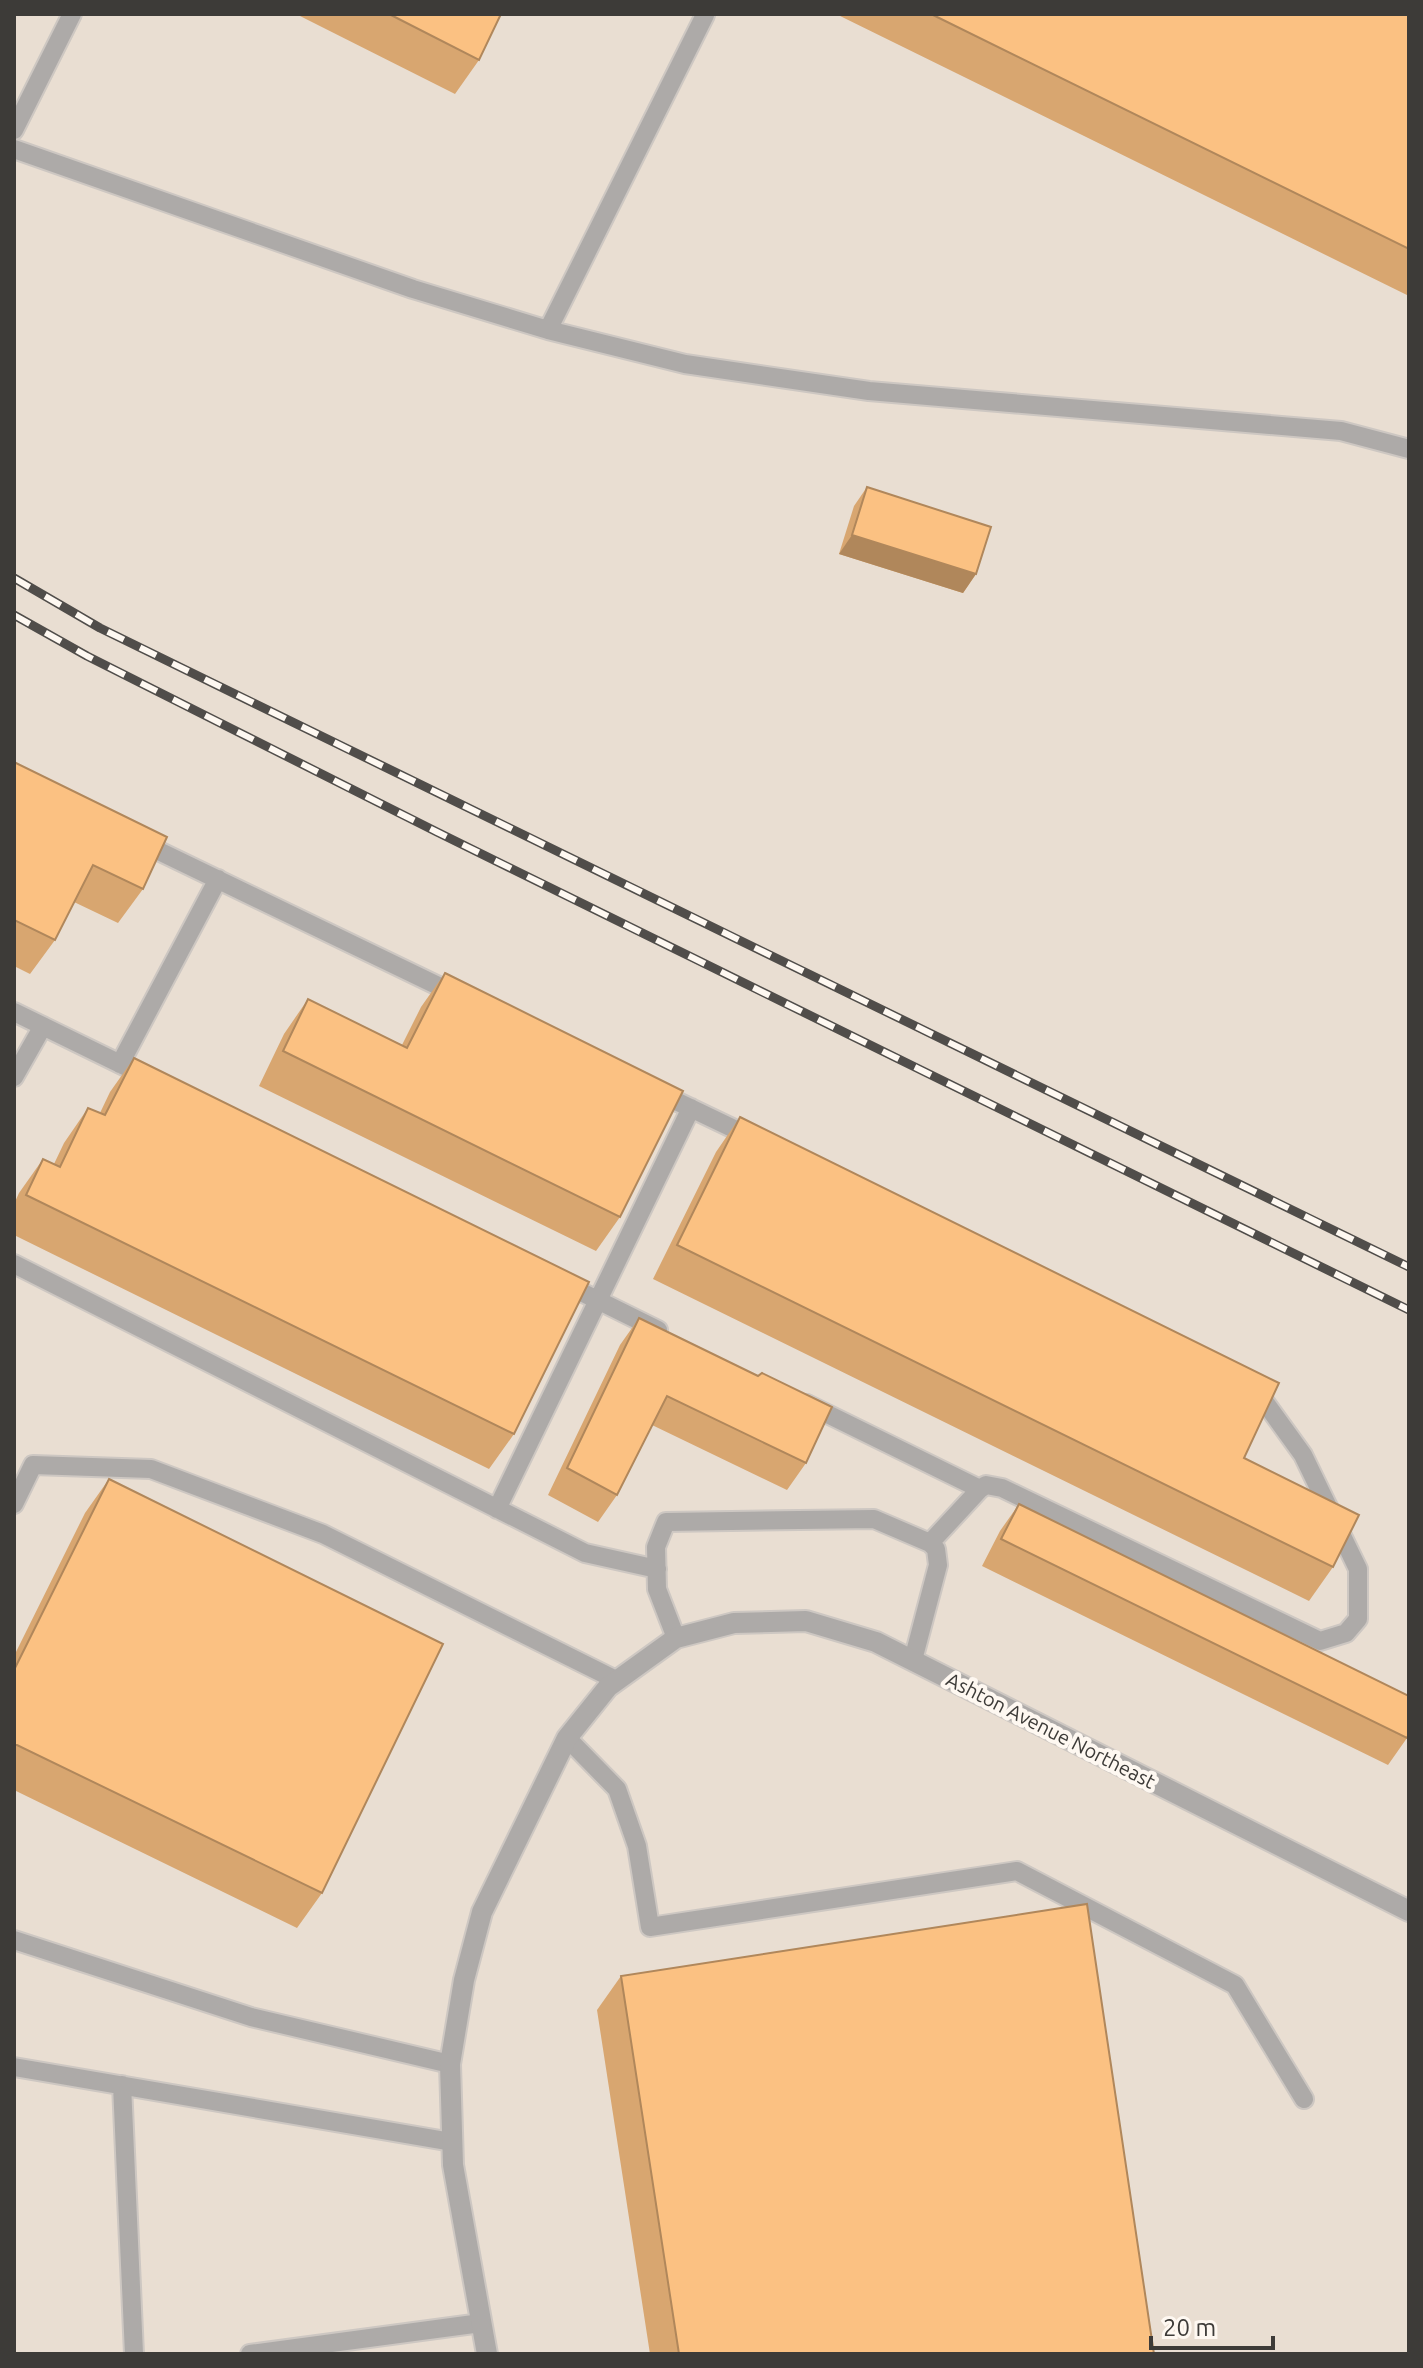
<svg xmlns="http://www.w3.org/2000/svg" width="1423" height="2368" font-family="Ubuntu,sans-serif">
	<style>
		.built { fill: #e9ded2 }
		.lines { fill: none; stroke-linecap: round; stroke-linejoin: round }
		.lane-casing { stroke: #cdc7c2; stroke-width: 22 }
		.street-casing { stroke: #cdc7c2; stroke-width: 24 }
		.lane { stroke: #adaaa8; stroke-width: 18 }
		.street { stroke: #adaaa8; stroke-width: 20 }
		.rail-casing { stroke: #504d4a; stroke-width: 9 }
		.rail { stroke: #fef8f1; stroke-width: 6; stroke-dasharray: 18; stroke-linecap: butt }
		.wall { fill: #d8a670 }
		.shaded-wall { fill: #b0875b }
		.building { fill: #fbc182; stroke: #b0875b; stroke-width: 2 }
		.labels { text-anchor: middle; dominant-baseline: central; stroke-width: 8; stroke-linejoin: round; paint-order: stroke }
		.street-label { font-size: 20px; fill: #3d3b38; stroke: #fef8f1 }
	</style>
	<rect width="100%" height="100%" fill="#f1eae4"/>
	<!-- built -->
	<path class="built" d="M14,14H1409V2354H14Z"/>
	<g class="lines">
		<defs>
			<path id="lane" d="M14,130L72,14
				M14,149L413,289L548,330L685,364L869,391L1341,431L1409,449
				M548,330L705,15
				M138,841L457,995
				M14,1012L149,1078
				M120,1064L218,879
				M14,1077L43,1026
				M657,1092L753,1138
				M14,1264L585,1553L657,1569
				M563,1283L658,1330
				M807,1404L980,1489
				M14,1504L33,1465L151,1469L323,1534L616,1680
				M497,1509L691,1108
				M930,1543L980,1489L986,1485L1002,1488L1320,1641L1346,1633L1358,1619V1569L1303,1455L1264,1401L1249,1391
				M676,1638L657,1589L656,1547L666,1522L874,1519L930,1543L936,1549L938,1565L913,1660
				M567,1738L617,1789L637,1846L650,1927L1017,1871L1235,1985L1304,2099
				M14,1940L251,2017L450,2064
				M14,2067L452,2142
				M122,2085L134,2354
				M250,2354L481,2323"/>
			<path id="street" d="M487,2354L453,2165L450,2064L464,1980L482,1912L567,1738L608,1687L676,1638L734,1623L806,1621L876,1642L1409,1911"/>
		</defs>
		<!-- lane casing -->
		<use href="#lane" class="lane-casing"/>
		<!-- street casing -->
		<use href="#street" class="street-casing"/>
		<!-- lane -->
		<use href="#lane" class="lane"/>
		<!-- street -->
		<use href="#street" class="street"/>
		<defs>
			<path id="rail" d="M14,578L100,628L1409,1267
				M14,615L87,656L437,832L1409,1310"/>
		</defs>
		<!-- rail casing -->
		<use href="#rail" class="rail-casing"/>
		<!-- rail -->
		<use href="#rail" class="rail"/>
	</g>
	<!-- wall -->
	<path class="wall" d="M296,14H501L479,60L455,94Z
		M836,14H1409V296Z
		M867,487L976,574L963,593L839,554L854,506Z
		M14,762L143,889L118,923L74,902L55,940L30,974L14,966Z
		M445,973L620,1217L596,1251L259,1086L284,1034L308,999L402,1045L421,1007Z
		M134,1058L514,1434L489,1469L14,1235V1204L19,1193L43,1159L54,1164L64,1143L88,1108L100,1113L110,1092Z
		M740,1117L1244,1458L1333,1567L1309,1601L653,1279L716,1152Z
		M639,1318L806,1463L787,1490L652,1425L617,1495L598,1522L548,1495L620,1345Z
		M109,1479L322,1893L297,1928L14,1790V1656L85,1513Z
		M1019,1504L1407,1738L1388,1765L982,1566L1000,1531Z
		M621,1976L1154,2354H650L597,2010Z"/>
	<!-- shaded-wall -->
	<path class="shaded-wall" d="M852,535L976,574L963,593L839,554Z"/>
	<!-- building -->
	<path class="building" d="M389,14H501L479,60Z
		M931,14H1409V249Z
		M867,487L991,527L976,574L852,535Z
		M14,762L167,837L143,889L93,865L55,940L14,920Z
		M445,973L683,1091L620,1217L283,1051L308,999L407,1048Z
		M134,1058L589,1282L514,1434L26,1195L43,1159L60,1167L88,1108L105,1115Z
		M740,1117L1279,1383L1244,1458L1359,1515L1333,1567L677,1245Z
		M639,1318L758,1376L762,1373L832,1407L806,1463L667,1396L617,1495L567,1468Z
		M109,1479L443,1644L322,1893L17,1745H14V1670Z
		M1019,1504L1409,1696V1734L1407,1738L1001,1539Z
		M1087,1904L1154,2354H679L621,1976Z"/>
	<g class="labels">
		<!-- street labels -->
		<g class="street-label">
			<text transform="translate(1051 1730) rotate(27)">Ashton Avenue Northeast</text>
		</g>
	</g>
	<!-- border -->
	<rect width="1423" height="2368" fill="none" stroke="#3d3b38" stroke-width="32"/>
	<!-- scale -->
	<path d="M1151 2336v12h122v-12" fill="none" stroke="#3d3b38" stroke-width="4"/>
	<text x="1163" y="2336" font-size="24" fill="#3d3b38" stroke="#fef8f1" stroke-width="6" paint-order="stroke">20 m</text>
</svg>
